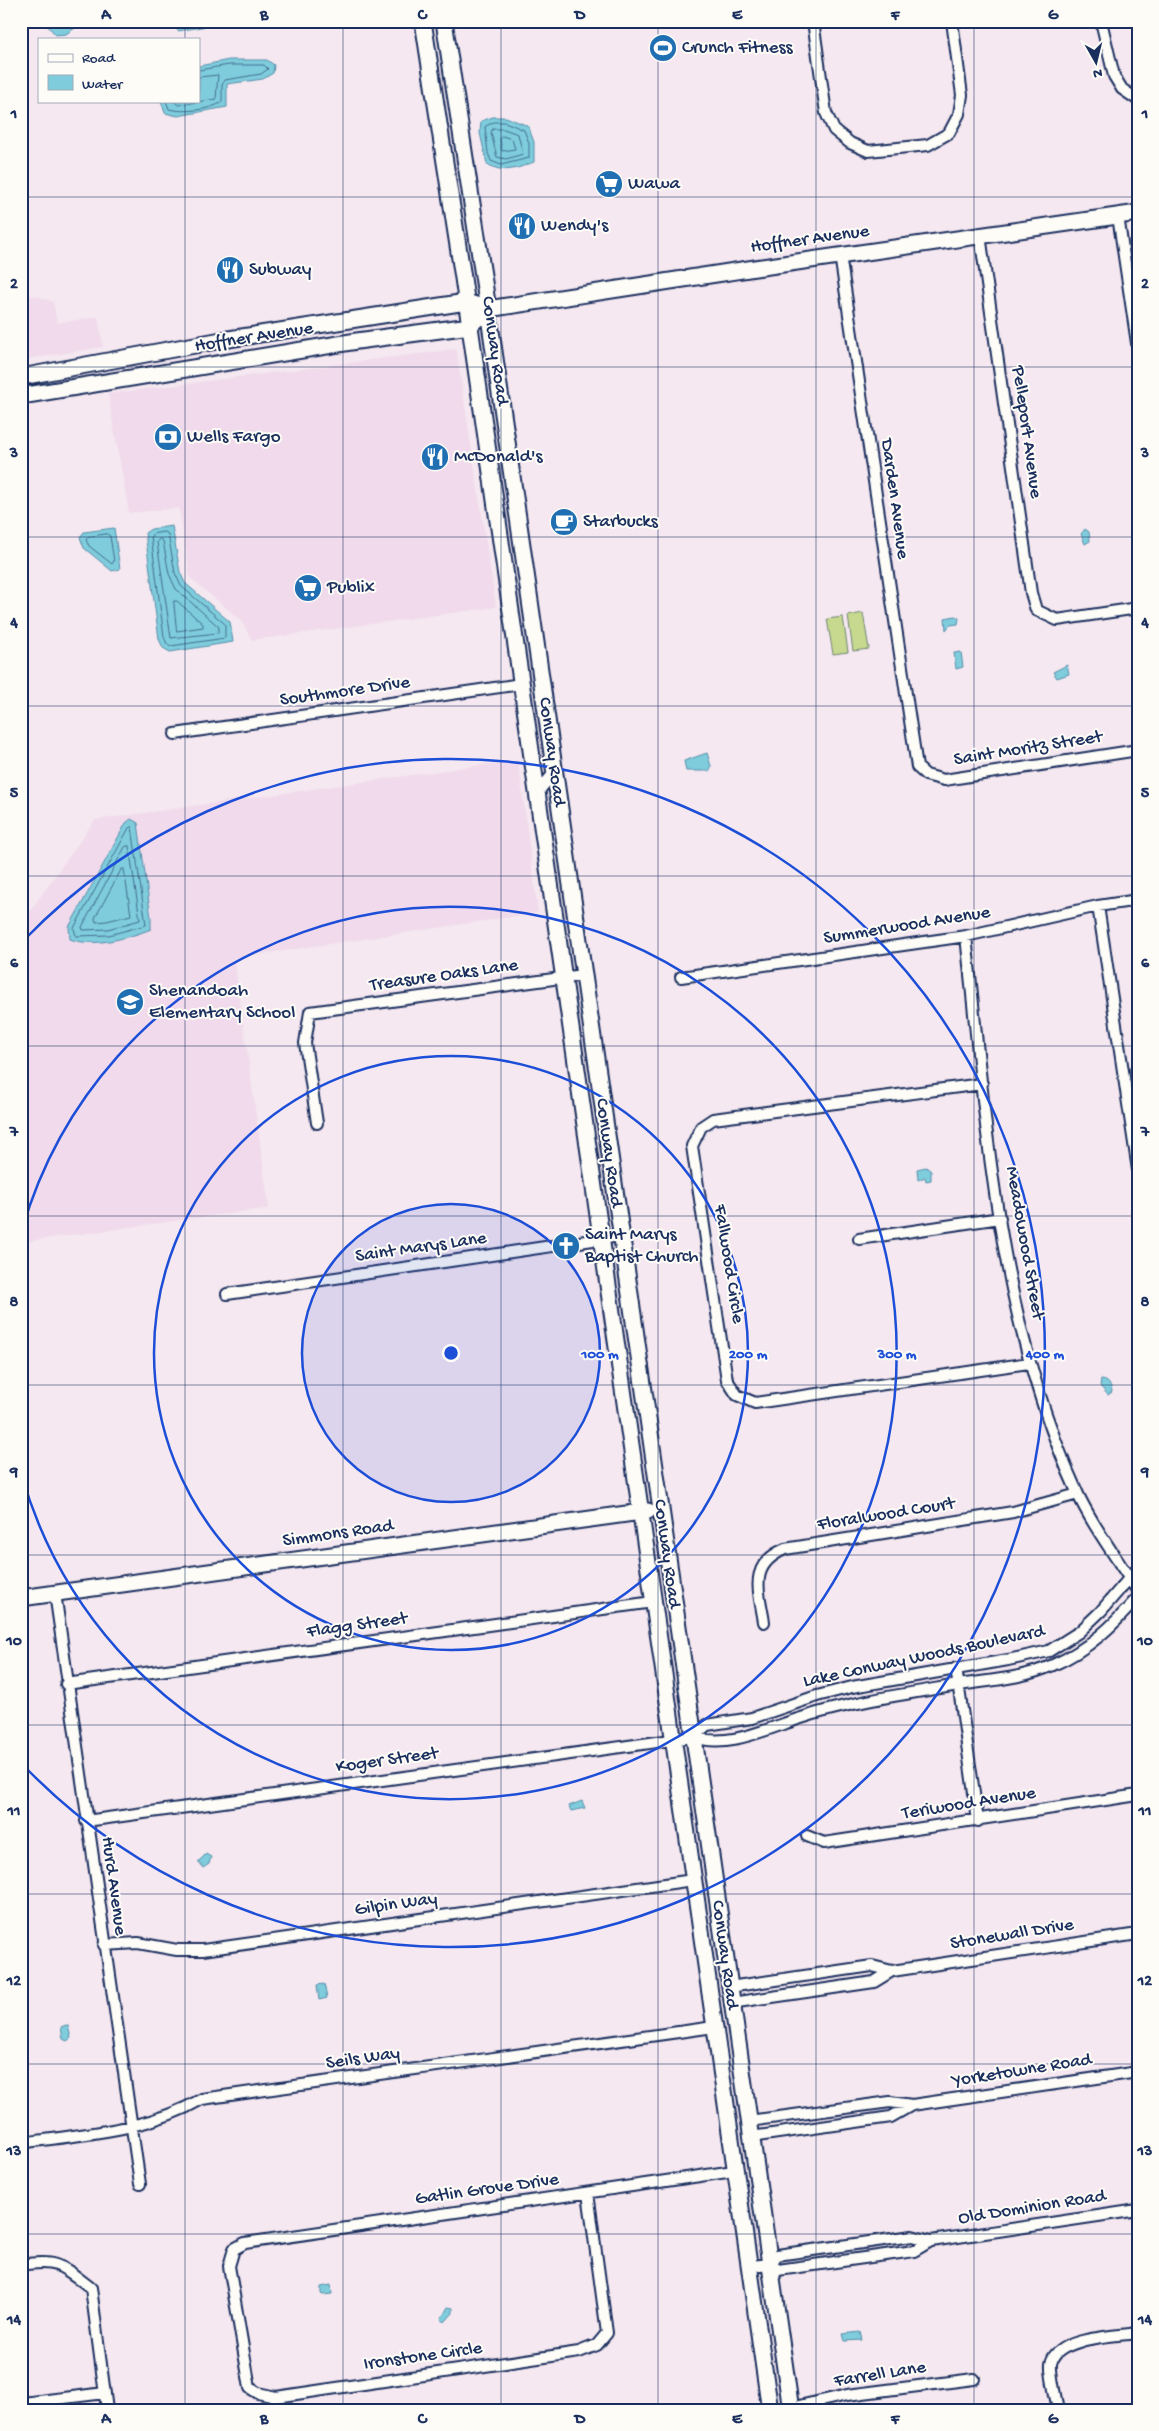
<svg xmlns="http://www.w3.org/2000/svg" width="1159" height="2431" font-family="'Gochi Hand',sans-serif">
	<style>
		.built { fill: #f0daeb }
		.green { fill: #c6d98e; stroke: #708476 }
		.water { fill: #7eccdc; stroke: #568daa }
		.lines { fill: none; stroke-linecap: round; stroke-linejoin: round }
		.shore { stroke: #436e90; stroke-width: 1 }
		.street-casing { stroke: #1b2f5e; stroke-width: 14 }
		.secondary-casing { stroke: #1b2f5e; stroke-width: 19 }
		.street { stroke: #fdfcf7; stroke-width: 10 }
		.secondary { stroke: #fdfcf7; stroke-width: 15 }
		.grid { fill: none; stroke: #1b2f5e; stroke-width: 1; stroke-opacity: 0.55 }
		.ring { fill: none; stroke: #1d4ed8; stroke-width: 2.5 }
		.labels { text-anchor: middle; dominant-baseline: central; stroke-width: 4; stroke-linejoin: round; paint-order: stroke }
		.poi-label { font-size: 19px; fill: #1b2f5e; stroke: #fdfcf7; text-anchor: start }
		.street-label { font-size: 19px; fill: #1b2f5e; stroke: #fdfcf7 }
		.centre { fill: #1d4ed8; stroke: #fdfcf7; stroke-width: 2.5 }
		.ring-label { font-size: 15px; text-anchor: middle; font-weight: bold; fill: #1d4ed8; stroke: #fdfcf7; stroke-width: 4; stroke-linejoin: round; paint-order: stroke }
		.neatline { fill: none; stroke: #1b2f5e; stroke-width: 2 }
		.grid-label { font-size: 16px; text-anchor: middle; font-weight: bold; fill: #1b2f5e }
	</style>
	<rect width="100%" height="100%" fill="#f5e8f0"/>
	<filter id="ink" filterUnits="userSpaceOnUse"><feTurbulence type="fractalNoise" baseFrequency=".02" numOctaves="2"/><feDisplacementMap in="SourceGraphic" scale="10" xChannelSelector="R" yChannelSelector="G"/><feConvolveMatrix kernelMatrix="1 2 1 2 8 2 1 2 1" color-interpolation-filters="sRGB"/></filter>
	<g filter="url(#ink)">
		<!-- built -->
		<path class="built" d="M21,294L40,297L53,302L57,323L98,317L103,347L21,360Z
			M456,349L496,607L252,640L240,619L190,578L179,508L129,513L108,394Z
			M518,760L538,913L234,958L269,1208L21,1242V924L95,820Z"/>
		<!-- green -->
		<path class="green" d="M863,613L869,649L853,651L848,616Z
			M843,617L848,652L833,654L827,619Z"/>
		<!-- water -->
		<path class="water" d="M43,21H79L78,26L66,34L56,35Z
			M168,21H236L178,31Z
			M229,60H267L274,65L273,73L263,79L227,84V107L178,116L165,113L161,101H199V66Z
			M493,117H506L528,126L534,142V162C516,169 504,174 487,164L480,133L481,121Z
			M172,526L180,572L185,583L230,622L233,642L170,652L163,648L159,639L145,533L151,529Z
			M114,528L120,569L112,571L84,548L80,537L84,532Z
			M1085,529L1089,532L1090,541L1085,544L1081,534Z
			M955,616L959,618L958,624L950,625L946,630L945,618Z
			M961,652L963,667L956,669L954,653Z
			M1067,665L1069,674L1057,678L1053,672Z
			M707,753L711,766L710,771H686L684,761Z
			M131,819L138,823L151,918V929C128,938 93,948 70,939L69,927L126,823Z
			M926,1167L931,1171V1180L926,1181L925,1177L918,1180L917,1169Z
			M1101,1380C1108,1380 1112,1386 1112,1392L1108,1395L1100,1386Z
			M582,1801L585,1808L571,1811L569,1806Z
			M206,1854L211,1857L209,1864L203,1868L198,1862Z
			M324,1984L327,1998L319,2000L317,1985Z
			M66,2025L68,2026L71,2038L67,2041L63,2039L61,2027Z
			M331,2285L332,2294L323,2295L321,2294V2287Z
			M448,2307L453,2308V2313L445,2322L441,2319Z
			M860,2332L862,2340L845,2341L843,2334Z"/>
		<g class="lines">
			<!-- shore -->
			<path class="shore" d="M166,101L169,109C183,113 211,110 222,102V85L225,80L261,74L268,69L264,65H229L199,70
				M173,101L179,105L216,99L218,75L199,77
				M494,122H505L524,130L529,143V158L501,165L491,161L488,153L485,127Z
				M493,129H504L518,134L523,154L506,159L497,157L491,133Z
				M502,136L512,139L515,149L502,151L500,139Z
				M165,532L168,534L175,573L181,586L225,624V638L171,646L167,644L164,637L151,536L153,534Z
				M107,534L110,536L114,561L112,564L89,546L86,540L88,537Z
				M160,539L163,541L169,574L176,589L219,627L218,633L171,638L157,542Z
				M174,601H177L203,624V627L177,631Z
				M132,827L146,925L109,935L76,936L74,928L129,828Z
				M129,846L140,920L108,929L83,930L82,927L125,847Z
				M124,869L131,915L107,921L96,922L95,918L121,870Z"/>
			<defs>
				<path id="street" d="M813,21L826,113L834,130L850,143L868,151L928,145L949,133L959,114L962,95L952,21
					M1101,21L1114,76L1122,89L1138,100
					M1118,216L1138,350
					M980,235L1031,593L1036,610L1057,620L1138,608
					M840,255L917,767L926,775L944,780L1138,750
					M175,734L521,684
					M537,793L554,773
					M1098,906L1138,1170
					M966,936C986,1123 997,1318 1077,1492C1091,1524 1119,1561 1138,1592
					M681,977L966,936L1098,906L1138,900
					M982,1084L713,1119L701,1127L692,1146L727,1380L737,1395L755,1403L1029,1363
					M317,1123L305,1043L310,1012L583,975
					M859,1239L1000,1218
					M227,1294L620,1236
					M55,1593L140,2184
					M764,1622C759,1590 748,1565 785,1549L1013,1512L1078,1494
					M956,1668L978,1821
					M66,1684L653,1602
					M693,1737L707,1725L752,1718L817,1696L852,1687L1008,1660L1049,1651L1079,1632L1101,1611L1138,1568
					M86,1821L693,1737C730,1748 763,1730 798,1719C849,1702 905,1694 958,1685C990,1680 1022,1679 1053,1665C1088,1650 1114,1625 1138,1597
					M807,1836L824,1843L1138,1795
					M104,1945L138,1943L177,1950H203L693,1880
					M729,1987L872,1966L892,1971
					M731,2003L874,1982L892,1971L1138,1934
					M749,2121L890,2102L912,2105L1138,2072
					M751,2137L891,2117L912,2105
					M21,2143C84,2134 147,2131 202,2099L714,2027
					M588,2193L607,2333L597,2345L579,2352L276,2397L258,2393L250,2388L229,2266L234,2249L245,2243L727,2172L735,2171
					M771,2264L778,2270L914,2251L931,2241L1138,2210
					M771,2264L777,2255L912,2236L931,2241
					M21,2265C58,2259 62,2266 91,2288L107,2410
					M750,2266L771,2264
					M23,2403L105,2393
					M790,2408L847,2395L974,2379
					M1058,2410C1056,2398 1050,2375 1051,2364C1055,2337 1117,2336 1138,2333"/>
				<path id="secondary" d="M423,21L463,278L770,2410
					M444,21L484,282L791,2410
					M21,377L222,340L466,302L488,309L755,268L1138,213
					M21,396L357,341L470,326L477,319
					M21,1598L648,1511"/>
			</defs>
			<!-- street casing -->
			<use href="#street" class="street-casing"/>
			<!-- secondary casing -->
			<use href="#secondary" class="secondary-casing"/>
			<!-- street -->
			<use href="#street" class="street"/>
			<!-- secondary -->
			<use href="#secondary" class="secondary"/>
		</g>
	</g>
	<!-- grid -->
	<path class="grid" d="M185,21V39M343,21V2410M501,21V2410M658,21V2410M816,21V2410M974,21V2410M185,101V2410M21,197H1138M21,367H1138M21,537H1138M21,706H1138M21,876H1138M21,1046H1138M21,1216H1138M21,1385H1138M21,1555H1138M21,1725H1138M21,1894H1138M21,2064H1138M21,2234H1138"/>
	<!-- distance rings -->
	<circle cx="451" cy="1353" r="149" fill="#1d4ed8" fill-opacity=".12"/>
	<g class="ring">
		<circle cx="451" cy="1353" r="149"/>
		<circle cx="451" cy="1353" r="297"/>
		<path d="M22 1230A446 446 0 1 1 22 1476"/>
		<path d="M24 940A594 594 0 1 1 24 1766"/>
	</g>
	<!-- icons -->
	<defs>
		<symbol id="stadium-disc" viewBox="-11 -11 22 22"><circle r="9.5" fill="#1f6fb2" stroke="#fdfcf7"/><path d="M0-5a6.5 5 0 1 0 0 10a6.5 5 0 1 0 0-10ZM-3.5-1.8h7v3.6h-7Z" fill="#fff"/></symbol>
		<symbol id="supermarket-disc" viewBox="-11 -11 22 22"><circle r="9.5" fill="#1f6fb2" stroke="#fdfcf7"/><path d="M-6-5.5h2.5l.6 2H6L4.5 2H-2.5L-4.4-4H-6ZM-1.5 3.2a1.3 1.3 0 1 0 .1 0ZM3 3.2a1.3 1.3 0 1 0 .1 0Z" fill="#fff"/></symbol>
		<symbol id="restaurant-disc" viewBox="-11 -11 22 22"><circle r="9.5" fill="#1f6fb2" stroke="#fdfcf7"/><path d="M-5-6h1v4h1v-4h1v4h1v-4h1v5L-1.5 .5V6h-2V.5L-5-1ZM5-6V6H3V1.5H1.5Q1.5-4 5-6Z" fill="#fff"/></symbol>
		<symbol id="bank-disc" viewBox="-11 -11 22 22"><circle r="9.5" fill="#1f6fb2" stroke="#fdfcf7"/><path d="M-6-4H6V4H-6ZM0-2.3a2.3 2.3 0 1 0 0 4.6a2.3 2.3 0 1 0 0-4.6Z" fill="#fff"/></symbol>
		<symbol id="cafe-disc" viewBox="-11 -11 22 22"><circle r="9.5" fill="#1f6fb2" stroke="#fdfcf7"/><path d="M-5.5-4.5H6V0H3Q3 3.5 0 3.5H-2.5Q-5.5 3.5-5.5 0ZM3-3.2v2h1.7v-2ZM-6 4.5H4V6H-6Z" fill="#fff"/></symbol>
		<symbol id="school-disc" viewBox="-11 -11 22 22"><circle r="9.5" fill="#1f6fb2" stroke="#fdfcf7"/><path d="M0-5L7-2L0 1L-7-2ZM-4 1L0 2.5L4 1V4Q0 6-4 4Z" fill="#fff"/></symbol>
		<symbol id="church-disc" viewBox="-11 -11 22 22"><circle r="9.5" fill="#1f6fb2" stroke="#fdfcf7"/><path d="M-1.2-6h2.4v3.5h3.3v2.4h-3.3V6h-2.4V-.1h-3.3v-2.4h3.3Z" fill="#fff"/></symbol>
	</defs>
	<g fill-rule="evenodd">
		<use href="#stadium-disc" x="647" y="32" width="32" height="32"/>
		<use href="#supermarket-disc" x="593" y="168" width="32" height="32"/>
		<use href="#restaurant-disc" x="506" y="210" width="32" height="32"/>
		<use href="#restaurant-disc" x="214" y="254" width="32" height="32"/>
		<use href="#bank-disc" x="152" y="421" width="32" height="32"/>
		<use href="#restaurant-disc" x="419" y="441" width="32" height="32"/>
		<use href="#cafe-disc" x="548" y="506" width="32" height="32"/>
		<use href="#supermarket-disc" x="292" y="572" width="32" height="32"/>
		<use href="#school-disc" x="114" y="986" width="32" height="32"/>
		<use href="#church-disc" x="550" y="1230" width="32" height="32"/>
	</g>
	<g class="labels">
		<!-- poi labels -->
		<g class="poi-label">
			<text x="682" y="48">Crunch Fitness</text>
			<text x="628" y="184">Wawa</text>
			<text x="541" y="226">Wendy's</text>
			<text x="249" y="270">Subway</text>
			<text x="187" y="437">Wells Fargo</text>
			<text x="454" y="457">McDonald's</text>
			<text x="583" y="522">Starbucks</text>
			<text x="327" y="588">Publix</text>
			<text x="149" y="991">Shenandoah<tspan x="149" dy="22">Elementary School</tspan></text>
			<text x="585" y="1235">Saint Marys<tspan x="585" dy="22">Baptist Church</tspan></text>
		</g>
		<!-- street labels -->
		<g class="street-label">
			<text transform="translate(810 240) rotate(-8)">Hoffner Avenue</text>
			<text transform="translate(254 338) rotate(-9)">Hoffner Avenue</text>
			<text transform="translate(494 351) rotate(82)">Conway Road</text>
			<text transform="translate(1026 432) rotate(82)">Pelleport Avenue</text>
			<text transform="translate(894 499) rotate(82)">Darden Avenue</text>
			<text transform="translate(345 692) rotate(-8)">Southmore Drive</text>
			<text transform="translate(1028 749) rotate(-9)">Saint Moritz Street</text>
			<text transform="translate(551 752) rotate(82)">Conway Road</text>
			<text transform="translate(907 926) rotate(-9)">Summerwood Avenue</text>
			<text transform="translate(444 976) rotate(-8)">Treasure Oaks Lane</text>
			<text transform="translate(608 1153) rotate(82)">Conway Road</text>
			<text transform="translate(1024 1243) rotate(80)">Meadowood Street</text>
			<text transform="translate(421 1248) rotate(-8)">Saint Marys Lane</text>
			<text transform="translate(728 1264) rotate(81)">Fallwood Circle</text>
			<text transform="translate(886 1515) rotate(-9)">Floralwood Court</text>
			<text transform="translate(338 1534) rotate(-8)">Simmons Road</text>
			<text transform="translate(666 1554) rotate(82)">Conway Road</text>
			<text transform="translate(357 1626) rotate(-8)">Flagg Street</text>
			<text transform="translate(924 1657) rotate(-12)">Lake Conway Woods Boulevard</text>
			<text transform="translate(387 1761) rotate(-8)">Koger Street</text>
			<text transform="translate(969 1804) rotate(-9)">Teriwood Avenue</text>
			<text transform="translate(113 1886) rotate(82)">Hurd Avenue</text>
			<text transform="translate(396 1905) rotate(-8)">Gilpin Way</text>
			<text transform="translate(1012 1935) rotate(-9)">Stonewall Drive</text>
			<text transform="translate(724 1955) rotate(82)">Conway Road</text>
			<text transform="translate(363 2059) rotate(-8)">Seils Way</text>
			<text transform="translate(1022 2071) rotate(-9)">Yorketowne Road</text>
			<text transform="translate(487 2190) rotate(-8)">Gatlin Grove Drive</text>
			<text transform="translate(1032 2208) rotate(-9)">Old Dominion Road</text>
			<text transform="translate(423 2357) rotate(-8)">Ironstone Circle</text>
			<text transform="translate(880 2375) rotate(-9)">Farrell Lane</text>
		</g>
	</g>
	<circle cx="451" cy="1353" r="8" class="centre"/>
	<g class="ring-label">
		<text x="600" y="1358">100 m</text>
		<text x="748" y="1358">200 m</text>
		<text x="897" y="1358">300 m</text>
		<text x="1045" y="1358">400 m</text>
	</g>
	<!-- margin -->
	<rect width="1159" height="2431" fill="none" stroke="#fdfcf7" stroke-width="55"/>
	<!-- legend -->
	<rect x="38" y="38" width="162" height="65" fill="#fdfcf7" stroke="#a3aaba"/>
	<rect x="48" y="54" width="25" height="8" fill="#fdfcf7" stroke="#a3aaba"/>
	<text x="82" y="62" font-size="15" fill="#1b2f5e">Road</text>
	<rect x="48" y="75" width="25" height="15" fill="#7eccdc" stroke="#a3aaba"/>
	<text x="82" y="88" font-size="15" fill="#1b2f5e">Water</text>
	<!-- north arrow -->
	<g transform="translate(1096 62) rotate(172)" stroke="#fdfcf7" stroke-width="4" paint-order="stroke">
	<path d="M0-4L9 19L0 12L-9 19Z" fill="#1b2f5e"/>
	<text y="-8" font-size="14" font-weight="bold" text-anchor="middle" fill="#1b2f5e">N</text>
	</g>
	<rect x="28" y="28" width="1104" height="2376" class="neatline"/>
	<g class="grid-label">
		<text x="106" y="19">A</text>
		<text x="264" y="19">B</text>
		<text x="422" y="19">C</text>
		<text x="580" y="19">D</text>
		<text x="737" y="19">E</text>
		<text x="895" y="19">F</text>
		<text x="1053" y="19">G</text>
		<text x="14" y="118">1</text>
		<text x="1145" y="118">1</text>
		<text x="14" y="288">2</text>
		<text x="1145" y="288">2</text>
		<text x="14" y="457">3</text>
		<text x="1145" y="457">3</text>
		<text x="14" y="627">4</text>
		<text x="1145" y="627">4</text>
		<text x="14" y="797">5</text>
		<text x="1145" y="797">5</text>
		<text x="14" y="967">6</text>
		<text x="1145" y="967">6</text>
		<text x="14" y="1136">7</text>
		<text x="1145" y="1136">7</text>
		<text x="14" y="1306">8</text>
		<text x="1145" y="1306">8</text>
		<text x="14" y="1476">9</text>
		<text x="1145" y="1476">9</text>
		<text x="14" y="1645">10</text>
		<text x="1145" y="1645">10</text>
		<text x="14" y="1815">11</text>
		<text x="1145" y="1815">11</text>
		<text x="14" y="1985">12</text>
		<text x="1145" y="1985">12</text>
		<text x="14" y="2155">13</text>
		<text x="1145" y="2155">13</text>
		<text x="14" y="2324">14</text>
		<text x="1145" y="2324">14</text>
		<text x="106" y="2423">A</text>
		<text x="264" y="2423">B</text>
		<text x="422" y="2423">C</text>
		<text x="580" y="2423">D</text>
		<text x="737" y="2423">E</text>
		<text x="895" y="2423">F</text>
		<text x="1053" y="2423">G</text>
	</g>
</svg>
